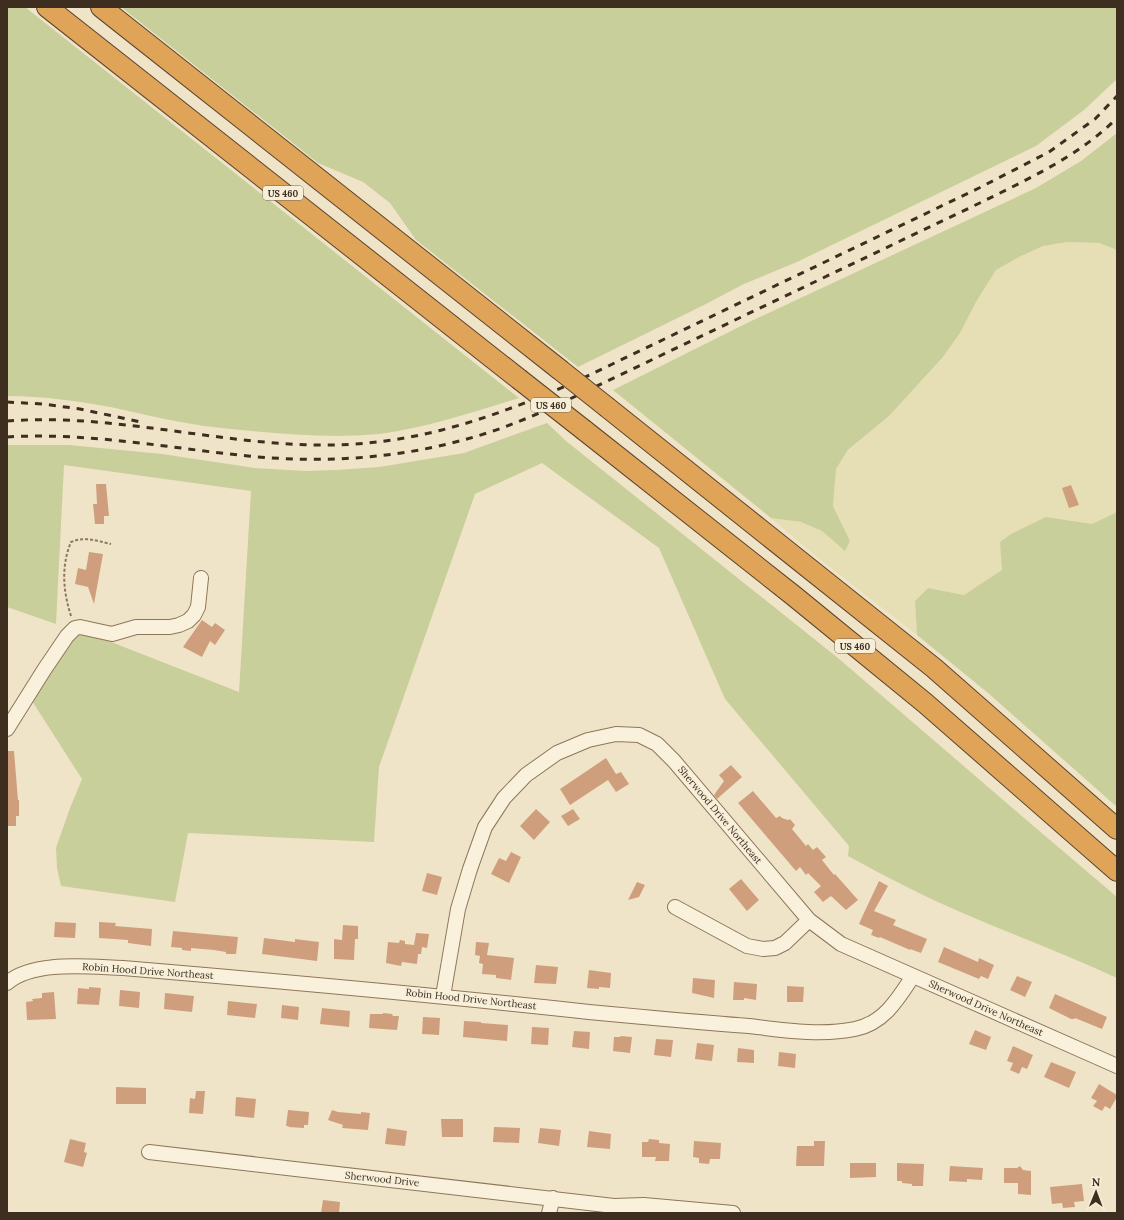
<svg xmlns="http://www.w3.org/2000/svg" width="1124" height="1220" font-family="Lora,serif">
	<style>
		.farmland { fill: #e6deb5 }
		.green { fill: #c9cf9b }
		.building { fill: #cf9f7d }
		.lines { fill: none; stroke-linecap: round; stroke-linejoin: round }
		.minor-casing { stroke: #8d765c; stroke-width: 16 }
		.highway-casing { stroke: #5b4430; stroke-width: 22 }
		.path { stroke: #8d765c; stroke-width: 2; stroke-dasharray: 3 2; stroke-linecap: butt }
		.minor { stroke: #faf1dc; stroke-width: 14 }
		.highway { stroke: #e0a458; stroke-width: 20 }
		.rail { stroke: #3d2e20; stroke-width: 3; stroke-dasharray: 7 7; stroke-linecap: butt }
		.highway-bridge-casing { stroke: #5b4430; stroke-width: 22; stroke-linecap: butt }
		.highway-bridge { stroke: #e0a458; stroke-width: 20 }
		.labels { text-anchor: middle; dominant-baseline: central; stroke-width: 3.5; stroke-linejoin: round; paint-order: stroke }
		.shield { fill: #f7eed8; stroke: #756857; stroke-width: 1 }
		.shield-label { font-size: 9px; font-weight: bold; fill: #3d2e20 }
		.street-label { font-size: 10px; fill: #3d2e20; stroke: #f7eed8 }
	</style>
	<rect width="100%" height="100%" fill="#f0e4c8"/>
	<!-- farmland -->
	<path class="farmland" d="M1068,242L1099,243L1117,250V512L1092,524L1046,517L1000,542L1003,570L964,595L928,588L915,601L917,635L822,561L771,518L801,522L822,531L845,551L850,541L833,506L836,469L848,451L889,416L943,357L960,333L976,302L996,270L1019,257L1043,246Z"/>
	<!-- green -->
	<path class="green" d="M7,7H25L519,398C474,412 426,428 379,434C336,438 294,435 252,431C230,429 208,427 186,423C162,419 139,413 115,408C80,401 43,396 7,396Z
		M121,7H1117V79L1084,110L1036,146L797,262L744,284L704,305L578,367L416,240L390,203L363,182L318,163Z
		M1117,133V250L1099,243L1068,242L1043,246L1019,257L996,270L976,302L960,333L943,357L889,416L848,450L836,469L833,506L850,541L845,551L822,531L801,522L771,518L613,390L747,323L1036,188L1081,161Z
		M547,423L566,441L838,658L1030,823L1117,897V978C1067,955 1016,936 965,914C925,897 886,877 848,856L849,846L725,699L659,548L542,463L475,494L379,767L374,842L188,833L175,902L61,886L57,868L56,848L70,808L82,779L32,701L73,636L83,631L239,692L251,491L64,465L56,624L7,607V445H69L162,454L255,468L306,471L336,470L379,467L464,453Z
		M1117,512V807L988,693L917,635L915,601L928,588L964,595L1002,570L1000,542L1011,534L1046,517L1092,524Z"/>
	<!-- building -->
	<path class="building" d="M96,484H106L109,516H104V524H95L93,504H97Z
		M1071,485L1079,505L1069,508L1062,488Z
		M89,552L103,554L94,604L88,587L75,584L78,568L86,570Z
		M202,620L212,627L215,623L225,630L215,645L210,641L202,657L183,647Z
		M7,751H14L18,800H19V816H16V826H7Z
		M606,758L616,774L621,772L629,784L616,792L608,780L570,805L560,789Z
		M731,765L742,777L717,799L714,795L724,781L719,775Z
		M753,791L776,818L780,816L782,818L788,820L790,819L795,825L792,829L806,846L808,844L813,850L817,847L826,857L822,860L834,875L835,874L858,900L846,910L831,896L823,902L814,892L821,886L808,873L806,875L800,867L796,871L738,803Z
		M536,809L550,822L534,840L520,826Z
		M573,809L580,819L568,826L561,816Z
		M511,852L521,857L509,883L491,874L499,858L506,861Z
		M427,873L442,877L437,895L422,891Z
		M741,879L759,900L747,911L729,889Z
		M879,881L888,886L874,911L896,920L893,925L927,939L921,953L910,949V950L880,937L879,938L871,935L873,930L859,924L863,915Z
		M637,882L645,885L639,897L628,900Z
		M55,922L76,923L75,938L54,937Z
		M99,922L116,923L115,926L152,929L151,946L128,943V940L99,938Z
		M343,925L358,926V939H355L354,960L334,959V939L342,940Z
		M173,931L238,937L236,954H226V952L214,950L191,948V951L182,950V948L171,947Z
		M416,933L429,934L427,948L422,947L421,954H418L417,964L402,962L401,966L386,963L388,942L399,943L400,940L405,941V944L414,945Z
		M264,938L295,942V939L319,942L317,961L262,954Z
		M476,942L489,943L487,955L514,958L511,980L496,978V975L482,974L483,964L479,963L480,956L475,955Z
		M944,947L978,962L979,958L994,965L988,979L981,976L979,979L938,962Z
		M536,965L558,967L556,984L534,983Z
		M589,970L611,973L610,988L599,987V989L587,988Z
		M1017,976L1032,982L1025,997L1010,990Z
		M693,978L715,980L714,998L692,993Z
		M734,982L757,984L756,1000L744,998V1000H733Z
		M787,986L804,987L803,1002H787Z
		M89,987L101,988L99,1005L77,1004L78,988L89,989Z
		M120,990L140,992L139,1008L119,1006Z
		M54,992L56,1019L27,1020L26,1002L33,1001L32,999L42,998V993Z
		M165,993L194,996L192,1012L164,1009Z
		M1055,994L1107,1017L1102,1029L1075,1018L1074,1019H1071L1049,1008Z
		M228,1001L257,1004L255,1018L227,1015Z
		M282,1005L299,1007L298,1020L281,1018Z
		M322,1008L350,1011L349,1027L320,1024Z
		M383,1013L392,1014L393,1016H399L397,1030L369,1028L370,1014H383Z
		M423,1017L440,1018L439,1035L422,1034Z
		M464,1021L481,1022V1023L508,1025L507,1041L463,1037Z
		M532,1027L549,1028L548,1045L531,1044Z
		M975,1030L991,1037L986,1050L969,1044Z
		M574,1031L590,1032L589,1049L572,1047Z
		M621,1036L632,1037L630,1053L613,1051L614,1037H620Z
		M656,1039L673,1040L671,1057L654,1055Z
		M697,1043L714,1045L712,1061L695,1059Z
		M1013,1046L1033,1055L1027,1069L1022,1067L1019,1074L1010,1070L1013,1063L1007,1061Z
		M738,1048L754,1050V1063L737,1062Z
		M779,1052L796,1054L795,1068L778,1066Z
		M1051,1062L1076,1072L1069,1088L1044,1077Z
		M1099,1084L1117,1095V1097L1110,1109L1105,1106L1102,1111L1093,1106L1097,1101L1091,1098Z
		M116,1087L146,1088V1104H116Z
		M196,1091H205L203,1114L189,1113L190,1098L195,1099Z
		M236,1097L256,1099L254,1118L235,1116Z
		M288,1110L309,1112L308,1125H304V1128L288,1127L289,1126H286Z
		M332,1110L338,1112L361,1114V1112L370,1113L368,1130L342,1128L343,1125L328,1120Z
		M441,1119H463V1137H442Z
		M494,1127L520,1128L519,1143L493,1142Z
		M387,1128L407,1131L405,1146L385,1144Z
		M540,1128L561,1130L559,1146L538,1143Z
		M589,1131L611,1134L610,1149L587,1147Z
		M70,1139L86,1143L84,1152L87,1153L83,1167L64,1162Z
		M649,1139L659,1140V1143L670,1144L669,1161H655L656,1157H642V1142H648Z
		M694,1141L721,1143L720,1159H710L709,1164L699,1163V1158L693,1157Z
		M814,1141H825L824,1166H796L797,1146H814Z
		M850,1163H876V1177L850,1178Z
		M897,1163L924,1164L923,1186H912V1184L902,1183V1181H897Z
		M950,1166L983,1168L982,1180L967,1179V1182L949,1181Z
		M1020,1166L1023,1170L1031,1171V1195L1018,1194V1183H1004V1168H1017Z
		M1082,1184L1084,1201L1074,1202L1075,1207L1063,1208L1062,1203L1052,1204L1050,1187Z
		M323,1200L340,1202L339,1213H321Z"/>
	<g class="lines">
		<defs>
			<path id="minor" d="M7,729L44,670L67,636L75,628L80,627L112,634L136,627H170L179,625L188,621L194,615L198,607L201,578
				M675,907L747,946L763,949L775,948L785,943L809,920
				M7,983C34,960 89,967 123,968C278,981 434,995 589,1012C642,1017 695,1022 749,1026C783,1030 820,1036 855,1029C884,1023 898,999 913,976
				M443,996L458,909L470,869L485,827L504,798L526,775L557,753L588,740L616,734L639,735L657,744L674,761L809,920L841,944L1117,1066
				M149,1152L614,1206L644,1205L733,1213
				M549,1213L553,1198"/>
			<path id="highway" d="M47,7L519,379
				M101,7L559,369
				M608,408L934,668L1117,829
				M584,430L794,596L925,703L1117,871"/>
		</defs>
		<!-- minor casing -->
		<use href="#minor" class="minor-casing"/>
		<!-- highway casing -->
		<use href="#highway" class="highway-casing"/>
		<!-- path -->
		<path class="path" d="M71,616C63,591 61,566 71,542C85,536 97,541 111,544"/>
		<!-- minor -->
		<use href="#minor" class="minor"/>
		<!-- highway -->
		<use href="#highway" class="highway"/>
		<!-- rail -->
		<path class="rail" d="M7,402L43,404L80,409L141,422
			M7,421C110,413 212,443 315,445C410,447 491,419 577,381L979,188L1049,152L1095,119L1117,96
			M7,437C88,432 168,448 248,456C329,464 409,458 487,433C509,426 530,417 551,408L986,200C1032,177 1080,155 1117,118"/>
		<defs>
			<path id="highway-bridge" d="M559,369L608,408
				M519,379L584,430"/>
		</defs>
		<!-- highway-bridge casing -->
		<use href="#highway-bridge" class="highway-bridge-casing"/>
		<!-- highway-bridge -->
		<use href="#highway-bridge" class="highway-bridge"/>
	</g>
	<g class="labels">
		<!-- shield labels -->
		<g class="shield">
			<rect x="263" y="186" width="40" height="14" rx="3"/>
			<rect x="531" y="398" width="40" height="14" rx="3"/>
			<rect x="835" y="639" width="40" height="14" rx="3"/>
		</g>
		<g class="shield-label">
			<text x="283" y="193">US 460</text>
			<text x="551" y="405">US 460</text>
			<text x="855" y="646">US 460</text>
		</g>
		<!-- street labels -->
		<g class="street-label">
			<text transform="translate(720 815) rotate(50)">Sherwood Drive Northeast</text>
			<text transform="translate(148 971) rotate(4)">Robin Hood Drive Northeast</text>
			<text transform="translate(471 999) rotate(6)">Robin Hood Drive Northeast</text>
			<text transform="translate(986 1008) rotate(24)">Sherwood Drive Northeast</text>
			<text transform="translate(382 1179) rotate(6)">Sherwood Drive</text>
		</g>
	</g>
	<!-- border -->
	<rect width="1124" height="1220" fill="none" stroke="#3d2e20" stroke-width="16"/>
	<!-- north arrow -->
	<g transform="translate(1096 1192) rotate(1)" stroke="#f7eed8" stroke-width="3" paint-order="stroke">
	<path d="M0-3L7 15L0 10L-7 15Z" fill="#3d2e20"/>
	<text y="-6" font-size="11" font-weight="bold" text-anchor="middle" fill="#3d2e20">N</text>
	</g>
</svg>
